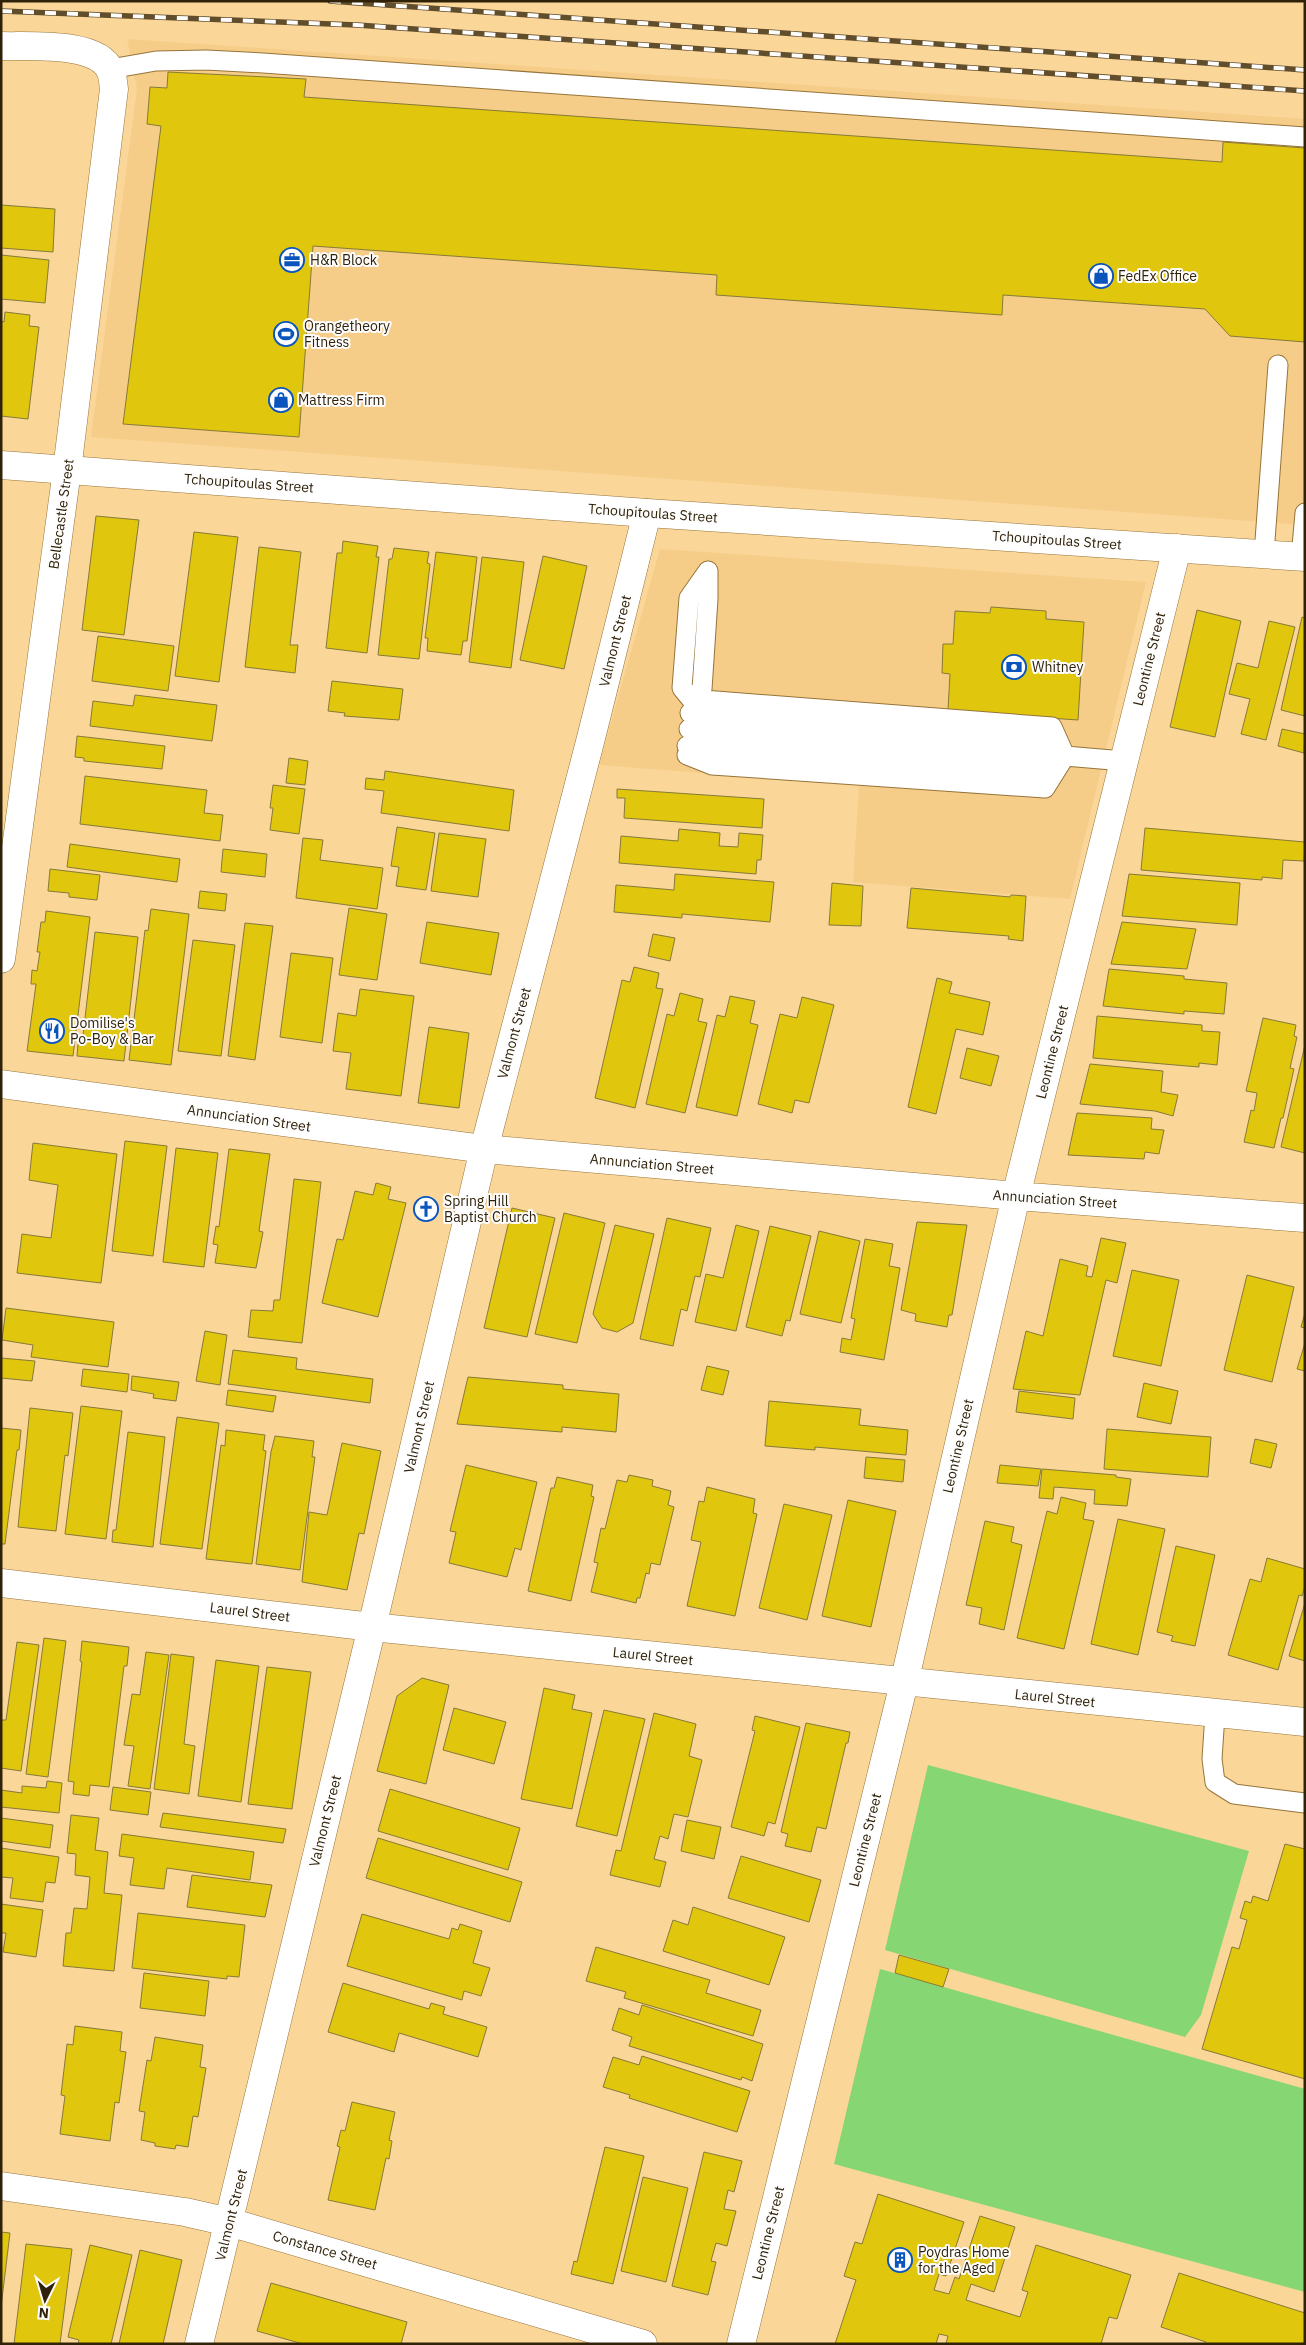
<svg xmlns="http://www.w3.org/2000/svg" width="1306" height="2345" font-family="'IBM Plex Sans',sans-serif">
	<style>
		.built { fill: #f6cd88 }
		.green { fill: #87d674 }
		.building { fill: #e0c60d; stroke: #867a38 }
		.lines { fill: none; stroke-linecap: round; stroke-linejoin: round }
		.lane-casing { stroke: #967439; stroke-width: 21 }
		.street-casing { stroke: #967439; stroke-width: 29 }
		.secondary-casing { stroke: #967439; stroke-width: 29 }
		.lane { stroke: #fff; stroke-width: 19 }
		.street { stroke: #fff; stroke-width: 28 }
		.secondary { stroke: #fff; stroke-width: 28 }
		.rail-casing { stroke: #604d2b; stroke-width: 5.5 }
		.rail { stroke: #fdfdfd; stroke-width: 4; stroke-dasharray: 11; stroke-linecap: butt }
		.labels { text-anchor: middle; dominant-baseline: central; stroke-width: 4; stroke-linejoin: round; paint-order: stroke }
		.poi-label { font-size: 14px; fill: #302209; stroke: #fdfdfd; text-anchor: start }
		.street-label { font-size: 14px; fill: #302209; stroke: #fdfdfd }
	</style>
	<rect width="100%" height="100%" fill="#fbd699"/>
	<!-- built -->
	<path class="built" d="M127,39L1305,119V525L91,437L137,89Z
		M660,549L1146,582L1070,899L853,882L859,785L599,765Z"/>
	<!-- green -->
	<path class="green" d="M928,1765L1249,1851L1201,2015L1185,2037L885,1950Z
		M880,1969L1305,2089V2292L834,2164Z"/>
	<!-- building -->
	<path class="building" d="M168,72L306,79L304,97L1222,162L1223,142L1305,148V342L1230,336L1205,309L1003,295L1002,315L716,295L717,275L313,246L299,437L123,424L161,126L147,124L150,87L167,88Z
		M1,205L55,209L53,252L1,248Z
		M1,255L49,260L45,303L1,299Z
		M5,312L30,315L29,326L39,327L28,419L1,416V321L4,322Z
		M96,516L139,520L124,635L82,630Z
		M194,532L238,537L219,682L175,676Z
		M343,541L378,546L376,557H379L367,653L326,648L337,553H342Z
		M259,547L301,552L290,645H298L295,673L245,667Z
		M394,548L429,552L427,563L430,564L419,659L378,655L389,559H392Z
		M436,552L477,557L467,641H463L461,655L427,651L428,638H425Z
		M543,556L587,566L564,669L520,660Z
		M482,557L524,562L511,668L469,662Z
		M991,607L1046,611V619L1084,622L1078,720L1021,716L1015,795L960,792L965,711L948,710L950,674L942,673L943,644H953L955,611L990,613Z
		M1197,610L1241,621L1215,737L1170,727Z
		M1302,617L1305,618V716L1281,710Z
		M1269,621L1295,627L1266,740L1241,734L1250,699L1229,694L1237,663L1258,668Z
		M98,636L174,646L168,691L92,681Z
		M332,681L403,689L399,720L344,716L345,713L328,711Z
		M135,695L217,705L212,741L90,726L93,701L133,706Z
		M1282,729L1305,734L1304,753L1278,746Z
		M77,736L165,746L162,769L84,761V758L75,757Z
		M289,758L308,761L305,785L286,783Z
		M385,771L514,790L509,831L381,813L384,791L365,789L366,778L384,780Z
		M85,776L207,790L204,813L223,815L220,841L80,824Z
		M273,785L305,789L299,834L270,830L273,808H270Z
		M617,789L764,799L762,828L624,818L625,798H617Z
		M397,827L435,833L426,890L396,886L399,867L391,866Z
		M1145,828L1305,842L1304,861L1283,860L1282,879L1262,877V880L1141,870Z
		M679,829L720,833L719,846L738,847L739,833L763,835L761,860H757L756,874L619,863L621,836L678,841Z
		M439,833L486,839L478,897L431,891Z
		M303,838L323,840L320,860L383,868L377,909L296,898Z
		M70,844L180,859L177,882L67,867Z
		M223,849L267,854L265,877L221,872Z
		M50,869L100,875L97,900L69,897V893L48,891Z
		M675,874L774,882L770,922L682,914V918L614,912L616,885L674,890Z
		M1129,874L1240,883L1237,925L1122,916Z
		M832,883L863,886L861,926L829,925Z
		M911,888L1010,897L1011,895L1026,896L1023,941L1008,939L1009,936L907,928Z
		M200,891L227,894L225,911L198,908Z
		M349,908L387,914L377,980L339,975Z
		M151,909L189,914L171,1065L129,1060L145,930L148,931Z
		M46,911L90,917L73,1056L27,1051L36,984H31L32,970L37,971L40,952H37L41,922H45Z
		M427,922L499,933L491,975L420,963Z
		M1122,922L1196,929L1187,969L1111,964Z
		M245,923L273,926L255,1060L228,1056Z
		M95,932L138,937L124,1061L77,1056L78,1044H82Z
		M653,934L675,938L670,961L648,956Z
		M193,940L235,945L221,1056L178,1051Z
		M291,953L333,958L322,1043L280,1037Z
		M634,967L659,973L656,988L663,989L635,1108L595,1098L622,980L630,982Z
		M1109,969L1184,976V979L1227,983L1224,1014L1184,1011V1014L1103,1006Z
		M937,978L952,982L949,993L990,1002L983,1035L956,1029L936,1114L908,1107Z
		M360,989L414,996L401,1096L346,1089L351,1053L333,1051L338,1013L356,1016Z
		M680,993L703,999L698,1021L707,1023L685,1113L646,1104L667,1014L674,1016Z
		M730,996L755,1001L750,1023L758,1025L737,1116L696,1107L717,1015L725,1017Z
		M802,997L834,1005L809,1103L795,1100L792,1113L758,1104L780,1014L797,1018Z
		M1097,1016L1202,1025V1031L1220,1032L1217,1065L1199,1063V1067L1093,1058Z
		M1263,1018L1296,1025L1294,1036L1297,1037L1290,1068L1294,1069L1283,1118H1281L1274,1148L1244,1142L1251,1110L1254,1111L1257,1093L1246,1091Z
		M429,1027L469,1033L459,1108L418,1103Z
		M1305,1045V1153L1281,1147Z
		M967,1048L999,1056L991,1086L960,1078Z
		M1090,1064L1163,1071L1161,1092L1178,1095L1173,1116L1155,1111L1080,1104Z
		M1077,1113L1152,1118L1151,1129L1164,1130L1159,1154L1145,1152L1144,1159L1068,1155Z
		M125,1141L167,1146L153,1256L112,1251Z
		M33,1143L117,1154L101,1283L17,1273L22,1234L51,1238L58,1185L29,1180Z
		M176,1148L218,1153L204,1267L163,1262Z
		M229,1149L270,1154L259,1231L263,1232L256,1268L215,1263L218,1245L213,1244L216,1226L219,1227Z
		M294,1179L321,1182L302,1343L248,1337L251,1310L273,1311L274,1300H280Z
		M376,1183L391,1187L388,1199L406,1203L378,1317L322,1303L337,1239L343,1240L355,1191L373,1195Z
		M512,1208L555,1218L527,1337L484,1328Z
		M564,1213L605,1223L577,1343L535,1334Z
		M667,1218L711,1228L700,1277L695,1276L687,1311L681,1309L673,1346L640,1339Z
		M917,1222L967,1225L952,1315H949L947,1327L915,1321L916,1314L901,1310Z
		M615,1225L654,1234L633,1323L617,1332L602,1328L593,1314Z
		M736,1225L759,1231L736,1331L695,1322L706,1274L723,1278Z
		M770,1226L811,1236L790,1321L786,1320L782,1336L746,1327Z
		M819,1231L860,1241L841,1323L800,1314Z
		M1101,1238L1126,1243L1117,1283L1106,1280L1080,1395L1013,1389L1026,1331L1043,1336L1060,1259L1088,1266L1086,1276L1092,1277Z
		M865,1239L893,1244L889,1266L900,1268L884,1360L840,1352L842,1338L851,1340L855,1319L851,1318Z
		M1132,1270L1179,1280L1161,1366L1113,1356Z
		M1247,1275L1294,1287L1272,1382L1224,1370Z
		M6,1308L114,1322L108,1367L31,1357L33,1345L2,1340Z
		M1305,1313V1328L1301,1327Z
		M205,1331L227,1335L220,1385L196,1381Z
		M1305,1343V1371L1297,1369Z
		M233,1350L297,1358L296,1369L373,1379L370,1403L228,1384Z
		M1,1358L35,1361L32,1381L1,1378Z
		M707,1366L729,1371L723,1395L701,1390Z
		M83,1369L129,1374L127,1392L81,1386Z
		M132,1376L179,1382L176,1401L153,1398L154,1394L131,1390Z
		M468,1377L563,1385V1389L619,1394L616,1432L562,1427V1432L457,1424Z
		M1144,1383L1178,1391L1171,1424L1137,1417Z
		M228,1390L276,1396L273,1412L226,1405Z
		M1019,1391L1075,1398L1073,1419L1016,1412Z
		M769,1401L861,1409L859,1425L908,1430L906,1455L815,1447V1450L765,1446Z
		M81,1406L122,1411L106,1539L65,1534Z
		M30,1408L73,1413L68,1456L65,1455L56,1531L18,1527Z
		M177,1417L219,1423L202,1549L160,1544Z
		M1,1428L21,1430L19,1450H17L5,1544H1Z
		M1107,1429L1211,1437L1208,1477L1104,1469Z
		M226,1430L265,1435L263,1450L266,1451L252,1564L206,1559L221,1445L225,1446Z
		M128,1432L165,1437L153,1547L112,1542L113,1530H116Z
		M275,1436L314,1441L312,1457H315L300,1570L256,1564L271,1452Z
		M1255,1439L1277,1444L1271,1468L1250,1463Z
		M342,1443L381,1451L364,1534L359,1533L347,1590L302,1582L309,1512L327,1515Z
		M866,1457L905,1460L903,1482L864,1478Z
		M466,1465L537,1482L521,1550L515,1548L507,1577L449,1563L456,1532L450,1531Z
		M1000,1465L1041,1469L1038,1486L997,1483Z
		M1042,1469L1116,1475V1477L1131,1479L1127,1506L1094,1504L1095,1490L1054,1487L1053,1499L1039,1498Z
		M629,1475L653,1480L652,1486L671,1491L668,1505L674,1507L660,1565L651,1563L649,1574L646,1573L640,1598H637L636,1603L591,1592L598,1563L594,1562L601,1528L605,1529L617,1480L627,1482Z
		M557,1477L593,1485L591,1496L594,1497L571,1601L528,1591L551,1488H554Z
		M707,1487L755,1499L753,1513L757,1514L735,1616L687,1606L701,1542L691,1540L699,1501L704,1502Z
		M1061,1497L1086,1503L1083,1519L1094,1521L1064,1649L1017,1638L1047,1511L1057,1514Z
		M848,1500L896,1511L871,1627L822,1616Z
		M784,1504L832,1515L807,1620L759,1608Z
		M1118,1519L1165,1529L1138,1655L1091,1644Z
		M985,1521L1014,1527L1011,1542L1022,1545L1004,1630L979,1624L982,1608L966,1605Z
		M1176,1546L1215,1555L1195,1646L1171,1641L1173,1636L1157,1632Z
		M1267,1558L1305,1569V1586L1302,1596L1299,1595L1278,1670L1228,1655L1250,1579L1261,1582Z
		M1305,1603V1661L1289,1656Z
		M44,1638L66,1641L48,1777L26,1774Z
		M82,1641L129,1647L127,1666H124L109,1787L90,1785L89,1796L73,1794L74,1782L68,1781L82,1662L80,1661Z
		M17,1642L39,1645L21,1771L1,1768V1720H6Z
		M146,1652L169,1655L150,1789L128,1786L134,1746L124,1745L132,1694L140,1695Z
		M171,1654L194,1657L184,1744L195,1746L189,1794L154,1789Z
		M216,1660L259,1666L241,1802L198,1796Z
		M267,1667L311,1672L292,1809L248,1804Z
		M422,1678L449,1685L426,1784L377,1771L397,1696Z
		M544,1688L575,1695L572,1709L592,1713L572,1809L521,1799Z
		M454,1708L506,1722L494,1764L443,1750Z
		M604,1710L645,1719L617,1836L576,1826Z
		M654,1713L696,1724L689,1756L702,1760L688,1817L674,1814L668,1839L660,1836L654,1859L666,1862L660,1887L610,1875L616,1850L621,1851Z
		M755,1716L800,1727L775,1824L768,1822L764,1836L731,1827L755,1731L752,1730Z
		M806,1723L850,1732L848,1743H846L826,1829L817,1827L811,1852L785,1846L788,1834L781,1832Z
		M47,1781L62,1783L59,1813L1,1807V1790L22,1793V1786L46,1788Z
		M113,1787L151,1792L148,1815L110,1810Z
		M390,1789L520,1828L508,1870L378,1831Z
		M163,1813L286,1829L283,1843L160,1827Z
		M71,1815L99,1818L95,1850L108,1852L104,1893L122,1895L114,1971L63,1966L66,1933H71L74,1908L87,1909L90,1877L75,1875L76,1854L67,1853Z
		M1,1818L53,1825L50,1848L1,1841Z
		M687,1820L721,1827L714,1859L681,1851Z
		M122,1834L254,1852L250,1880L167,1868L164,1889L130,1885L134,1858L119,1856Z
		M378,1838L522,1882L510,1922L366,1878Z
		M1285,1844L1305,1849V2079L1202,2049L1232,1947L1239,1949L1247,1920L1240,1918L1245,1901L1251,1903L1253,1896L1268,1901Z
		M1,1848L59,1857L55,1883L46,1882L43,1902L10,1898L13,1878L1,1877Z
		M741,1856L821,1880L809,1922L728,1898Z
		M192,1875L272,1885L265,1917L187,1907Z
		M1,1904L43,1910L36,1957L3,1952L6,1933H1Z
		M693,1907L785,1937L769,1985L663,1951L673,1920L688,1925Z
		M138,1913L245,1925L239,1977L227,1976V1979L132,1968Z
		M362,1914L449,1939L452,1928L458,1930L460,1924L482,1931L473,1963L490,1968L481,1996L464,1991L462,2000L347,1966Z
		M596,1947L710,1980L706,1993L761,2010L753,2036L624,1998L626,1992L586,1981Z
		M899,1955L949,1969L943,1987L895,1973Z
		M144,1973L209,1981L205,2016L140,2008Z
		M343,1983L429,2009L431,2003L445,2007L443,2014L487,2027L478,2057L399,2033L394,2052L328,2032Z
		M642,2005L763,2044L752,2081L742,2077L741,2080L629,2046L632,2037L612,2030L619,2008L639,2015Z
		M75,2026L122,2032L120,2051L126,2052L119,2103L115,2102L110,2141L60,2134L65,2096L61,2095L67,2044L73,2045Z
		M155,2037L203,2045L200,2067L206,2068L198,2117L193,2116L188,2147L176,2145L175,2149L155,2146V2143L141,2140L145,2112L139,2111L147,2060L151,2061Z
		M642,2056L750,2091L737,2132L629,2098L630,2095L603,2087L613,2057L639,2065Z
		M352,2102L395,2112L389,2140L392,2141L389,2159L386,2158L375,2210L328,2200L340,2147L337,2146L341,2130L345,2131Z
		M605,2147L644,2156L613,2284L571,2274L574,2261L577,2262Z
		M704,2152L742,2161L734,2192L728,2190L724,2209L736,2211L727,2246L716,2243L711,2261L716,2262L708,2295L672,2286Z
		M643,2177L688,2188L666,2282L621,2271Z
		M878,2194L964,2222L946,2276L939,2274L934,2290L949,2294L955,2277L959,2279L980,2216L1015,2227L994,2292L971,2284L966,2300L1020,2317L1028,2292L1022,2290L1036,2245L1131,2275L1117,2319L1109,2317L1101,2344H946L948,2336L939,2334L936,2344H835L856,2280L844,2276L855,2242L862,2244Z
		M1,2232L10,2233L1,2307Z
		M26,2244L72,2249L60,2344H14Z
		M90,2245L132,2255L111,2344H78L79,2340L68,2337Z
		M140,2250L182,2260L163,2344H119Z
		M1179,2273L1305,2313V2344H1205L1206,2342L1161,2327Z
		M271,2283L407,2322L401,2344H303L257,2331Z"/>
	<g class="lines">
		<defs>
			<path id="lane" d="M110,69L156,61L206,60L263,63L1305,137
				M1264,554L1278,365
				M1301,557L1305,513
				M708,571L689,598L682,688L691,699L1052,727L1065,756
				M691,699L702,689L708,599V571
				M690,713L1050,741L1063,754
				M689,729L1048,757L1065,756L1124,761
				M687,746L1047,772L1061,760
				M687,755L712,765L1045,788L1065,756
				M1215,1714L1212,1759L1215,1782L1234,1794L1305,1803"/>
			<path id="street" d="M1,46C28,47 97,41 110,70C113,75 113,83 114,89L67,470L1,959
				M1,1084L484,1149L1016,1196L1305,1218
				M1,1583L372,1627L1305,1722
				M1,2186L185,2212L229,2222L643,2344
				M199,2344L372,1627L484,1149L591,738L647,513
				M741,2344L904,1683L1016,1196L1177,548"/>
			<path id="secondary" d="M1,465L647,513L1305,557"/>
		</defs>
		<!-- lane casing -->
		<use href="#lane" class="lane-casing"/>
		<!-- street casing -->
		<use href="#street" class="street-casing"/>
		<!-- secondary casing -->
		<use href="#secondary" class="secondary-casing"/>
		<!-- lane -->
		<use href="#lane" class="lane"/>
		<!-- street -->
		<use href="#street" class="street"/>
		<!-- secondary -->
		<use href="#secondary" class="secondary"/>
		<defs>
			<path id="rail" d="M330,1L1305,70
				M1,11L357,25L1305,91"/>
		</defs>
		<!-- rail casing -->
		<use href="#rail" class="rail-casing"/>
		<!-- rail -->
		<use href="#rail" class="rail"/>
	</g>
	<!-- icons -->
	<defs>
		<symbol id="office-ring" viewBox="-11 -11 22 22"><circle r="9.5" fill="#fdfdfd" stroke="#0a54be" stroke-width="1.5"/><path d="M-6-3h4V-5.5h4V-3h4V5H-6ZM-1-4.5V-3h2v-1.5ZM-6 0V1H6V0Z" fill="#0a54be"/></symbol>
		<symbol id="shop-ring" viewBox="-11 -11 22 22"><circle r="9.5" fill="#fdfdfd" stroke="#0a54be" stroke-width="1.5"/><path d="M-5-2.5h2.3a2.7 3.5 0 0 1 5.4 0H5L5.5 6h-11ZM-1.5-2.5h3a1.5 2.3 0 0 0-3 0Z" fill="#0a54be"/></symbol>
		<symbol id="stadium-ring" viewBox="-11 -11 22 22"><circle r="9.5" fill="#fdfdfd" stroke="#0a54be" stroke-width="1.5"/><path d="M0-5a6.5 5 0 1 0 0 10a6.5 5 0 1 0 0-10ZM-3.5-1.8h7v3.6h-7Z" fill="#0a54be"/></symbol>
		<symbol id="bank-ring" viewBox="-11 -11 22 22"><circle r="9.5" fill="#fdfdfd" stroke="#0a54be" stroke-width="1.5"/><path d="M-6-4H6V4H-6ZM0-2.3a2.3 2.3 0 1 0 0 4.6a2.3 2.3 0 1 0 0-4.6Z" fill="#0a54be"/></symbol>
		<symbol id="restaurant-ring" viewBox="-11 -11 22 22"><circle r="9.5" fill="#fdfdfd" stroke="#0a54be" stroke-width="1.5"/><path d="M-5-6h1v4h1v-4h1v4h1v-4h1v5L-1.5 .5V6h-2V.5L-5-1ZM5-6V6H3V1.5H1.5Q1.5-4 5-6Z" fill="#0a54be"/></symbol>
		<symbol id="church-ring" viewBox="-11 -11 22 22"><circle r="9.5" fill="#fdfdfd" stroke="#0a54be" stroke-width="1.5"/><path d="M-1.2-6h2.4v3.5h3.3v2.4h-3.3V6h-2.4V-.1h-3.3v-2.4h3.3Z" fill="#0a54be"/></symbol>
		<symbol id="building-ring" viewBox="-11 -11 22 22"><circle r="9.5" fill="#fdfdfd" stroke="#0a54be" stroke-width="1.5"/><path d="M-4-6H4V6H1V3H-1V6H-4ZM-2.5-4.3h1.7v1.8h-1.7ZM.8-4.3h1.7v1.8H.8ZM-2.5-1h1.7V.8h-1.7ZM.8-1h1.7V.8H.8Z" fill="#0a54be"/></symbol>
	</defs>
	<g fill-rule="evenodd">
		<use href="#office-ring" x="278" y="246" width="28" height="28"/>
		<use href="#shop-ring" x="1087" y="262" width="28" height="28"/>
		<use href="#stadium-ring" x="272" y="320" width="28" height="28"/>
		<use href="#shop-ring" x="267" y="386" width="28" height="28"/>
		<use href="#bank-ring" x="1000" y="653" width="28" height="28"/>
		<use href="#restaurant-ring" x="38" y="1017" width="28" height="28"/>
		<use href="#church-ring" x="412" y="1195" width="28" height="28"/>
		<use href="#building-ring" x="886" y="2246" width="28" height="28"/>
	</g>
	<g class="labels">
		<!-- poi labels -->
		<g class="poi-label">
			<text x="310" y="260">H&amp;R Block</text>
			<text x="1118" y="276">FedEx Office</text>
			<text x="304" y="326">Orangetheory<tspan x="304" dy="16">Fitness</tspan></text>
			<text x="298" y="400">Mattress Firm</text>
			<text x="1032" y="667">Whitney</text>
			<text x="70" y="1023">Domilise's<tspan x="70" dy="16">Po-Boy &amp; Bar</tspan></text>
			<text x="444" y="1201">Spring Hill<tspan x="444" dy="16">Baptist Church</tspan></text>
			<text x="918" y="2252">Poydras Home<tspan x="918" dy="16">for the Aged</tspan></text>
		</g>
		<!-- street labels -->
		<g class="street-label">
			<text transform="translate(249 483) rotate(4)">Tchoupitoulas Street</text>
			<text transform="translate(653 513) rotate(4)">Tchoupitoulas Street</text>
			<text transform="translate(61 514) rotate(-82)">Bellecastle Street</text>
			<text transform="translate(1057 540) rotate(4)">Tchoupitoulas Street</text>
			<text transform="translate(615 641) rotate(-76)">Valmont Street</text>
			<text transform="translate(1149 659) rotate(-76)">Leontine Street</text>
			<text transform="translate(514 1033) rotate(-75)">Valmont Street</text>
			<text transform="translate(1052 1052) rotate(-76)">Leontine Street</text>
			<text transform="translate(249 1118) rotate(8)">Annunciation Street</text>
			<text transform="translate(652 1164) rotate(5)">Annunciation Street</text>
			<text transform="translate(1055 1199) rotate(4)">Annunciation Street</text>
			<text transform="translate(419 1427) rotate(-77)">Valmont Street</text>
			<text transform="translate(958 1446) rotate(-77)">Leontine Street</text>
			<text transform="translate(250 1612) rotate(7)">Laurel Street</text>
			<text transform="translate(653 1656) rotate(6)">Laurel Street</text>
			<text transform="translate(1055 1698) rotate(6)">Laurel Street</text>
			<text transform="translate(325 1821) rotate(-76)">Valmont Street</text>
			<text transform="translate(865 1840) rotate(-76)">Leontine Street</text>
			<text transform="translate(231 2215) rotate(-76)">Valmont Street</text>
			<text transform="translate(768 2233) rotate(-76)">Leontine Street</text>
			<text transform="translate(325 2250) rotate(16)">Constance Street</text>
		</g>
	</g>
	<!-- border -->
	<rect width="1306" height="2345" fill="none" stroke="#302209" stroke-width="5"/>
	<!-- north arrow -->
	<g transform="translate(45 2300) rotate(185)" stroke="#fdfdfd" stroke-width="4" paint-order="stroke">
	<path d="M0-4L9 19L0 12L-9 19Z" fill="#302209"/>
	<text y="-8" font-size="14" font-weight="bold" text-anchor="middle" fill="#302209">N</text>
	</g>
</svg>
